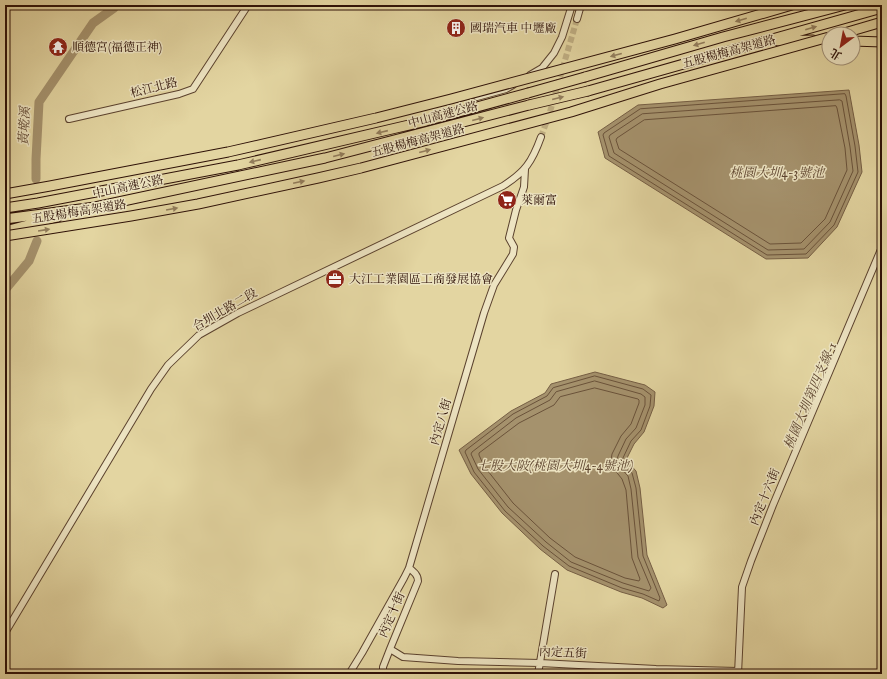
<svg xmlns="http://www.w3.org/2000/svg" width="887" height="679" font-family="'IM FELL English','Noto Serif TC',serif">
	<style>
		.water { fill: #a5926d; stroke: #755e44 }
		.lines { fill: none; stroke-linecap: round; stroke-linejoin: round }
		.shore { stroke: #6a523a; stroke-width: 1 }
		.river { stroke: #a5926d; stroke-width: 9 }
		.minor-tunnel { stroke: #bfae82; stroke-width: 6; stroke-dasharray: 6 3; stroke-linecap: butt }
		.minor-casing { stroke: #5b422e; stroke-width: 8 }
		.highway-casing { stroke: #2e1107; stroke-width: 11 }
		.minor { stroke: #ede4c2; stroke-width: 6 }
		.highway { stroke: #e3d5a1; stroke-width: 9 }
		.highway-bridge-casing { stroke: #2e1107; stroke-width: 11; stroke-linecap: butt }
		.highway-bridge { stroke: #e3d5a1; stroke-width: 9 }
		.oneway { fill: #927d5c }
		.labels { text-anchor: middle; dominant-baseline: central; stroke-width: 3; stroke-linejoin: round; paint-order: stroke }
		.poi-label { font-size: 12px; fill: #2e1107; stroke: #ede4c2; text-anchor: start }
		.street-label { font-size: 12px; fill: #2e1107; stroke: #ede4c2 }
		.water-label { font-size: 13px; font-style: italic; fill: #5e4530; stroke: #ede4c2 }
	</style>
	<rect width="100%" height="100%" fill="#e3d5a1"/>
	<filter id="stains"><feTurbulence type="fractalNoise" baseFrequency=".005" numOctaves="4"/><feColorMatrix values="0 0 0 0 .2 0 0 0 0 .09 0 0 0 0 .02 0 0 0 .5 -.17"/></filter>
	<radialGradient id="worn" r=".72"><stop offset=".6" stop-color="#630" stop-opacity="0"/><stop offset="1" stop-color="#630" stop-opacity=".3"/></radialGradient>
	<!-- water -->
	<path class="water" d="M849,90L859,145L862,172L837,227L808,258L766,259L605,158L598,132L638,105Z
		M595,372L645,385L655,392L654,406L644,432L634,444L626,460L636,471L640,488L647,555L667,605L663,608L642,598L621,592L567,570L540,549L502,513L471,474L459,450L511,411L545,393L551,384Z"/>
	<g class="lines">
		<!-- shore -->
		<path class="shore" d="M845,94L846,96L855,146L858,172L834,225L806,254L767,255L609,156L603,135L604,133L640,109Z
			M840,100L842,101L850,147L853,171L830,222L804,249L768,250L614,153L609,137L610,135L642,114Z
			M836,106L837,108L845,148L847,170L825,219L801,243L770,244L619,149L616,140L617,138L644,120Z
			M595,376L643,389L651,395L650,406L641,430L631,441L622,460L623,463L632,473L636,488L643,556L660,598L659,601L643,594L622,588L569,566L543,546L505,511L474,472L465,452L466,450L513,414L547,396L553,388Z
			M595,381L641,394L645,397V405L636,428L626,439L618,456L617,460L619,466L628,476L631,489L638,557L651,588L649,591L623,583L571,562L546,542L508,507L478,469L471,454L472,452L516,418L550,400L556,392Z
			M595,388L638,399L639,400V403L631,424L621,436L612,454L611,460L614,469L622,479L626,490L632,558L640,579L639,581L625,578L575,557L550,538L513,503L484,466L479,455V453L519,423L554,405L560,397Z"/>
		<!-- river -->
		<path class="river" d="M36,179V159L39,102L93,23L114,8L115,5
			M5,290L29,261L37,241"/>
		<!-- minor-tunnel -->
		<path class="minor-tunnel" d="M541,137L549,115L577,19"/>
		<defs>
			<path id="minor" d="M577,19L581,5
				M530,75L542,68L554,53L562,37L572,5
				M477,97L506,89L513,85
				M69,119L179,94L193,89L248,5
				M5,633L151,389L168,365L199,335L238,313L263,301L503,186C525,172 532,162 541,137
				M390,649L403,657L458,661L540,663L656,669L738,671
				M349,674L362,653L404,578L409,568L484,313L494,285L513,254L514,247L509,238L516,210L524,187L525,169
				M383,674V667L390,649L418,581C418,575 414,572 409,568
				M538,674L555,574
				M738,674L742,587L751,561L773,505L882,247"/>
			<path id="highway" d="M841,34L882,22
				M778,41L813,40
				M853,41L882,42
				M585,77L723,37L845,5
				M588,91L882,8
				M5,208L38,203L238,165L426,121L528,93
				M5,219L95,207L325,158L529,105
				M5,231L58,217"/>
		</defs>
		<!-- minor casing -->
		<use href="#minor" class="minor-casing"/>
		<!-- highway casing -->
		<use href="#highway" class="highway-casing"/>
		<!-- minor -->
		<use href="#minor" class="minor"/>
		<!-- highway -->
		<use href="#highway" class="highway"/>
		<defs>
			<path id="highway-bridge" d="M528,93L585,77
				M529,105L588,91
				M5,194L50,186L228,152L376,118L451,99L675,39L792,5
				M5,236L131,216L198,204L318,178L361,168L571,112L660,84L829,37"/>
		</defs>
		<!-- highway-bridge casing -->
		<use href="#highway-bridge" class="highway-bridge-casing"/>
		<!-- highway-bridge -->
		<use href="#highway-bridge" class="highway-bridge"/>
	</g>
	<!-- one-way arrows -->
	<defs><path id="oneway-solid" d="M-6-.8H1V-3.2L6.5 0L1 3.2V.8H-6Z"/></defs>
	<g class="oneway">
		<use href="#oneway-solid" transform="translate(741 20) rotate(164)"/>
		<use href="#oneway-solid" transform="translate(811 28) rotate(-16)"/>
		<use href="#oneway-solid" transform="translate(699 44) rotate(164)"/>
		<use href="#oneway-solid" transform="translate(616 55) rotate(165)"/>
		<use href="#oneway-solid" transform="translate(558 98) rotate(-14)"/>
		<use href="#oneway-solid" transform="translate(478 119) rotate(-15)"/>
		<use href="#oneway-solid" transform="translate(382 132) rotate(167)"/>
		<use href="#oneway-solid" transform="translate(425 151) rotate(-15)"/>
		<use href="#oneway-solid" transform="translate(339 155) rotate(-14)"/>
		<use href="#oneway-solid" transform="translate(255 161) rotate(167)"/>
		<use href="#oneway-solid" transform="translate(299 182) rotate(-12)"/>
		<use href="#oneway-solid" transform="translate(172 209) rotate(-10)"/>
		<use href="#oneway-solid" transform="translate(44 230) rotate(-9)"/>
	</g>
	<!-- icons -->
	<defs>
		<symbol id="building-disc" viewBox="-11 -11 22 22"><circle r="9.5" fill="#8f2418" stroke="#ede4c2"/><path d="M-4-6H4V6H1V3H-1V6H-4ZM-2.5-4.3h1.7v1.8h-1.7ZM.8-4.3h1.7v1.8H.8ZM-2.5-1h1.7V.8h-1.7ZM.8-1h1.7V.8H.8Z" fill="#fff"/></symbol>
		<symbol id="temple-disc" viewBox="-11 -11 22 22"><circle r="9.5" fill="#8f2418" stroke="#ede4c2"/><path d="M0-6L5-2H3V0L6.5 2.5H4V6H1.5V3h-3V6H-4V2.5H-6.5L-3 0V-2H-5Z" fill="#fff"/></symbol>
		<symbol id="supermarket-disc" viewBox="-11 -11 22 22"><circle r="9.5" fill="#8f2418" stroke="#ede4c2"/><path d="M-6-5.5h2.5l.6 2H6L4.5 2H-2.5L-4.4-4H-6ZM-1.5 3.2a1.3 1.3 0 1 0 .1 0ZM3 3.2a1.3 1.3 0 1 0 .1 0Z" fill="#fff"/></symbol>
		<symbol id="office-disc" viewBox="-11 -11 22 22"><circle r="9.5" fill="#8f2418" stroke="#ede4c2"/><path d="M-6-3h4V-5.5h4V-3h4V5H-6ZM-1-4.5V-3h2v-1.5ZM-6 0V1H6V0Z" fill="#fff"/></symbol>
	</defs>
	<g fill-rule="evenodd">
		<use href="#building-disc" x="445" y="17" width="22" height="22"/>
		<use href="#temple-disc" x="47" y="36" width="22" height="22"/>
		<use href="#supermarket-disc" x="496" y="189" width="22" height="22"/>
		<use href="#office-disc" x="324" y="268" width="22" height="22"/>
	</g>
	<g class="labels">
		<!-- poi labels -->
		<g class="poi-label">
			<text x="470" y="28">國瑞汽車 中壢廠</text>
			<text x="72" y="47">順德宮(福德正神)</text>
			<text x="521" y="200">萊爾富</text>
			<text x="349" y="279">大江工業園區工商發展協會</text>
		</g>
		<!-- street labels -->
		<g class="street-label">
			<text transform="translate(729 52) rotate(-15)">五股楊梅高架道路</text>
			<text transform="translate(154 88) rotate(-14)">松江北路</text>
			<text transform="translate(443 115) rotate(-15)">中山高速公路</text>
			<text transform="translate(418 141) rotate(-15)">五股楊梅高架道路</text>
			<text transform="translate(128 187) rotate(-12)">中山高速公路</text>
			<text transform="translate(79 212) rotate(-9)">五股楊梅高架道路</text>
			<text transform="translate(225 310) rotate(-30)">合圳北路二段</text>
			<text transform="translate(441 422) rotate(-74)">內定八街</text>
			<text transform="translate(765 497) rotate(-68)">內定十六街</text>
			<text transform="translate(392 615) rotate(-67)">內定十街</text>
			<text transform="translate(563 653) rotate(3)">內定五街</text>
		</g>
		<!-- water labels -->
		<g class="water-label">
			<text transform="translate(25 126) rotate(-87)">黃墘溪</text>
			<text x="777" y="173">桃園大圳4-3號池</text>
			<text transform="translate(811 396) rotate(-67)">桃園大圳第四支線-1</text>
			<text x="555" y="466">七股大陂(桃園大圳4-4號池)</text>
		</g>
	</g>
	<!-- margin -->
	<rect width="887" height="679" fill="none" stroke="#e3d5a1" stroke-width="20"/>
	<rect x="6" y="6" width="875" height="667" fill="none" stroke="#2e1107" stroke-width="2"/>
	<rect x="10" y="10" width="867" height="659" fill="none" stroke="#2e1107"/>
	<!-- north arrow -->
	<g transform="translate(841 46) rotate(212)"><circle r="19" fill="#ede4c2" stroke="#a19077"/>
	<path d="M0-3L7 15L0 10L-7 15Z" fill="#8f2418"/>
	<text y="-6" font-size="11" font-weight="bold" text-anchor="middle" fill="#2e1107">北</text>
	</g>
	<rect width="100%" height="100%" filter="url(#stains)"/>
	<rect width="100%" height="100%" fill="url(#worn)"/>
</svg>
